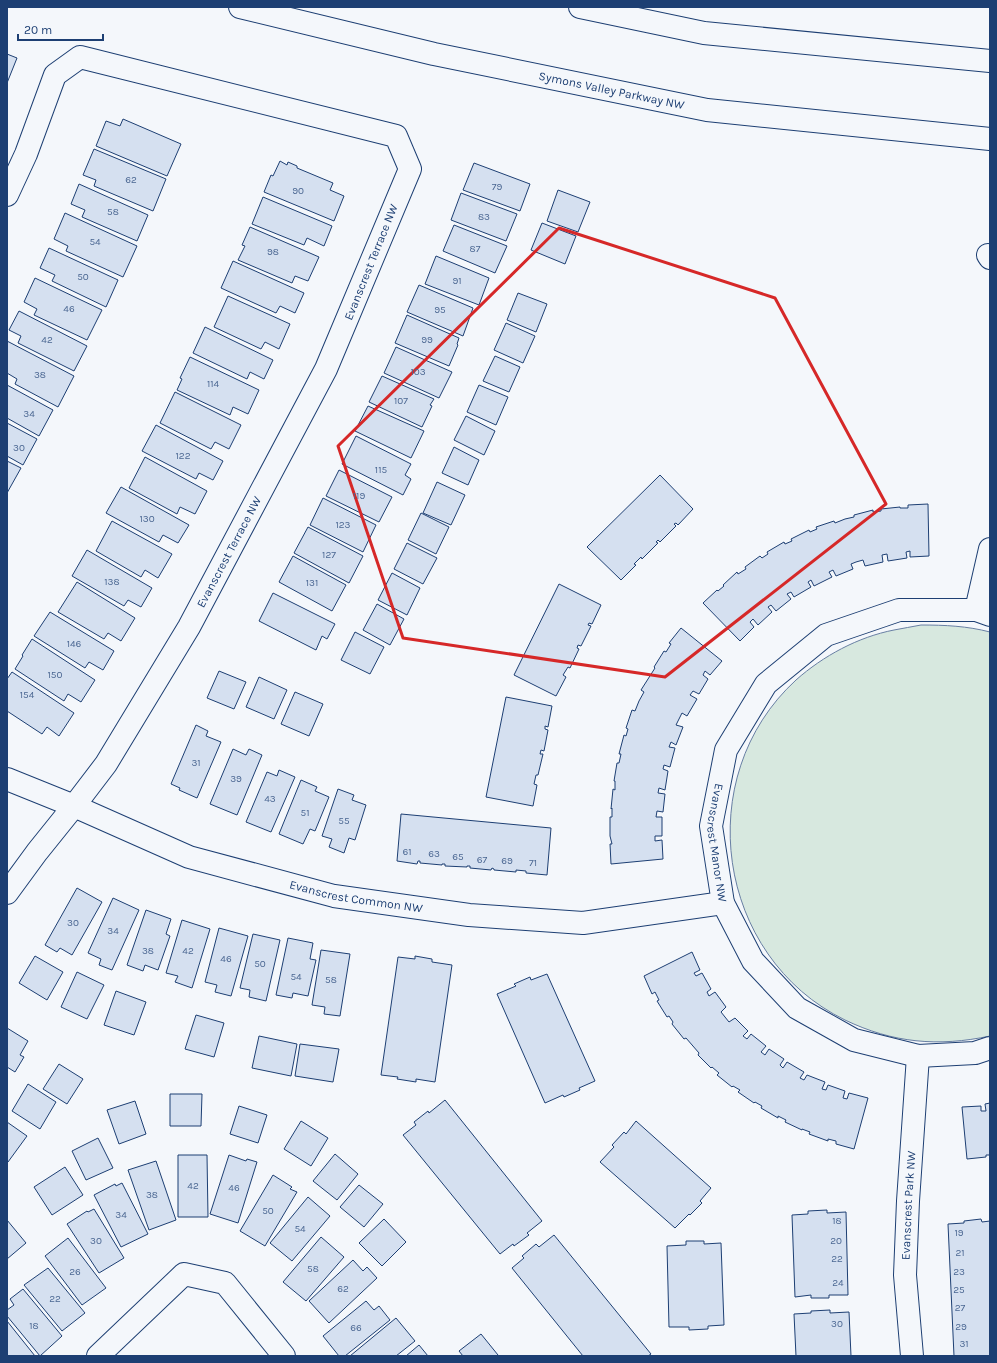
<svg xmlns="http://www.w3.org/2000/svg" width="997" height="1363" font-family="Karla,sans-serif">
	<style>
		.green { fill: #d7e8df; stroke: #687fa3 }
		.building { fill: #d5e0f0; stroke: #1d3f73 }
		.lines { fill: none; stroke-linecap: round; stroke-linejoin: round }
		.minor-casing { stroke: #1d3f73; stroke-width: 24 }
		.major-casing { stroke: #1d3f73; stroke-width: 24 }
		.minor { stroke: #f4f7fb; stroke-width: 22 }
		.major { stroke: #f4f7fb; stroke-width: 22 }
		.marked { fill: none; stroke: #d62828; stroke-width: 3; stroke-linejoin: round }
		.labels { text-anchor: middle; dominant-baseline: central; stroke-width: 3; stroke-linejoin: round; paint-order: stroke }
		.number-label { font-size: 10px; fill: #4b6792 }
		.street-label { font-size: 12px; fill: #1d3f73; stroke: #f4f7fb }
	</style>
	<rect width="100%" height="100%" fill="#f4f7fb"/>
	<!-- green -->
	<path class="green" d="M921,625C945,625 967,626 990,632V1036C938,1047 893,1043 845,1020C716,957 690,777 796,680C823,656 858,637 894,630C903,628 912,627 921,625Z"/>
	<!-- building -->
	<path class="building" d="M7,54L17,58L7,83Z
		M123,119L181,144L167,176L96,146L106,121L120,126Z
		M94,149L166,179L153,211L94,186L96,180L83,175Z
		M280,161L287,165L288,162L297,166V168L333,183L330,190L344,196L334,221L264,192L271,175L273,176Z
		M474,163L530,184L520,211L463,190Z
		M79,184L148,215L137,241L82,217L85,210L71,204Z
		M558,190L590,202L578,232L547,221Z
		M461,193L517,214L506,241L451,220Z
		M263,197L332,226L324,246L307,238L304,245L252,224Z
		M65,213L137,246L123,277L66,251L68,246L54,239Z
		M542,223L576,236L565,264L531,250Z
		M454,225L507,246L495,273L443,251Z
		M250,227L319,257L308,281L295,276L292,283L238,260L245,246L242,245Z
		M49,248L118,280L106,307L52,281L55,275L40,268Z
		M436,256L489,278L479,305L425,284Z
		M233,261L304,293L295,313L280,306L276,313L221,288Z
		M35,278L102,310L87,340L34,315L37,309L24,302Z
		M419,285L473,308L463,336L407,312Z
		M518,293L547,304L536,332L507,320Z
		M228,296L290,324L279,349L265,342L261,349L214,327Z
		M19,311L87,346L74,371L18,343L21,336L9,330Z
		M407,315L459,338L457,344L458,345L449,366L395,343Z
		M506,323L535,336L523,363L494,350Z
		M205,327L273,360L264,379L250,372L247,379L193,353Z
		M7,341L74,376L58,407L15,384L17,379L7,373Z
		M396,347L452,372L439,398L384,373Z
		M495,356L520,367L509,392L483,381Z
		M190,357L259,390L248,414L233,407L230,415L177,390L182,379L180,378Z
		M382,376L434,399L430,405L432,406L422,427L369,402Z
		M7,385L53,410L39,436L7,418Z
		M479,385L508,397L496,425L467,412Z
		M175,392L241,425L229,449L215,442L211,449L160,423Z
		M368,406L424,431L411,458L355,431Z
		M466,416L495,431L484,455L454,440Z
		M7,423L37,439L23,465L7,456Z
		M156,425L223,461L213,480L199,473L196,479L142,451Z
		M356,436L411,464L405,475L411,479L403,495L342,464Z
		M454,447L479,460L468,485L442,473Z
		M145,457L207,491L195,514L180,507L177,514L129,488Z
		M7,461L21,468L7,493Z
		M339,470L392,497L379,522L326,496Z
		M660,475L693,509L678,525L676,523L674,524L676,526L660,542L658,540L656,542L658,543L642,559L641,557L634,564L636,565L621,580L587,547Z
		M437,482L465,495L451,525L423,513Z
		M121,487L189,525L178,543L163,535L159,542L106,513Z
		M323,498L376,525L363,552L310,525Z
		M928,504L929,556L910,557V551L906,552L907,558L888,561L887,554L882,555L883,562L865,566L863,560L856,562L851,564L853,569L836,576L833,570L829,572L832,577L814,586L811,580L808,582L811,587L794,597L791,592L787,594L791,599L776,611L771,605L768,607L772,612L758,625L753,619L750,622L754,627L740,641L703,603L717,590L718,591L724,586L723,585L737,572L738,574L746,569L745,567L760,556L762,558L768,554L767,552L784,542L785,544L792,541L791,539L809,530L810,532L817,529L816,527L834,521L835,523L845,519L854,517V515L873,510V512L881,511V509L900,507V508H908V505Z
		M421,513L449,527L436,554L408,540Z
		M112,521L172,554L158,578L145,570L141,577L96,551Z
		M308,527L363,556L349,583L294,553Z
		M407,543L437,558L423,584L394,569Z
		M87,550L152,588L141,607L128,600L124,606L72,576Z
		M293,556L346,585L332,611L279,582Z
		M392,573L420,588L407,615L378,600Z
		M77,582L135,618L121,641L108,633L104,639L58,612Z
		M559,584L601,605L592,624L589,623L588,625L591,626L581,646L578,645L577,648L579,649L570,668L568,667L563,675L566,677L556,696L514,675Z
		M273,593L335,624L327,639L322,636L316,650L259,621Z
		M377,604L404,619L390,645L363,630Z
		M50,612L114,651L103,670L89,662L85,668L34,636Z
		M681,628L722,661L710,675L705,671L703,675L708,679L699,694L693,691L690,695L697,699L687,716L682,713L676,725L683,727L676,745L671,742L669,747L675,748L670,767L664,765L663,769L668,771L665,790L659,788L658,793L665,794L663,812L657,811L656,817H662V836H655V841L662,840L663,859L611,864L610,844H612L610,836V817H612V808L611,809L613,789L615,790V781H614L617,763H619L621,754H619L624,735L626,736L628,729L626,728L632,710L635,711L639,701L644,692L641,690L655,668L654,667L664,651L666,652L671,644L669,643Z
		M355,632L384,647L370,674L341,660Z
		M32,639L95,680L81,702L68,694L64,701L15,669L23,656L22,655Z
		M219,671L246,682L234,709L207,698Z
		M12,672L74,713L59,736L47,727L42,734L7,711V679Z
		M259,677L287,690L274,719L246,707Z
		M295,692L323,704L309,736L281,724Z
		M506,697L552,706L548,727L545,726V729L548,730L544,751L541,750L540,754H543L538,775H536L534,784L537,785L533,806L486,797Z
		M196,725L208,731L206,736L221,742L197,798L179,790L180,788L171,784Z
		M233,749L246,755L249,749L262,755L237,815L210,804Z
		M279,770L295,777L271,832L246,822L267,772L277,776Z
		M301,780L317,787L315,791L329,797L315,831L310,829L303,844L279,834Z
		M338,789L354,795L352,800L366,805L355,840L349,838L344,853L329,847L332,839L322,836Z
		M401,814L551,828L547,875L526,873V871L516,870V872L494,870V869L492,868L491,870L470,868V866H467V867L445,866V864H442V865L420,863V861H418L417,864L397,861Z
		M77,888L102,902L72,955L60,948L57,952L45,945Z
		M113,898L139,910L112,970L99,965L101,959L88,953Z
		M146,910L171,919L166,934L170,936L158,970L145,965L143,971L127,965Z
		M182,920L210,929L192,988L175,982L178,976L166,973Z
		M219,928L248,936L231,996L215,992L217,985L205,982Z
		M253,934L280,940L266,1001L249,997L250,990L240,988Z
		M288,938L313,943L310,959L316,960L308,996L293,993L292,998L276,995Z
		M321,950L350,954L340,1016L324,1014L325,1007L312,1005Z
		M692,952L700,970L694,973L696,976L702,973L711,989L707,992L709,996L715,992L726,1007L721,1012L729,1022L735,1018L748,1031L743,1036L747,1039L751,1034L766,1046L761,1052L765,1055L769,1049L784,1059L780,1065L783,1068L787,1062L804,1072L800,1078L804,1080L807,1075L825,1082L822,1089L826,1090L828,1085L845,1091L843,1098L847,1099L849,1093L868,1098L854,1149L836,1144V1141L828,1139V1141L809,1134L810,1132L802,1129V1130L785,1122L786,1120L778,1116V1118L761,1108L762,1106L755,1102L754,1103L738,1092L740,1090L733,1086L732,1087L717,1075L719,1073L712,1067L711,1068L698,1055L699,1053L686,1038L684,1039L672,1024L673,1022L669,1016L667,1017L657,1001L659,1000L655,992L652,994L644,976Z
		M35,956L63,972L47,1000L19,983Z
		M415,956L432,959V962L452,965L435,1082L416,1079V1082L397,1079L398,1077L381,1075L398,957L415,959Z
		M77,972L104,985L87,1019L61,1007Z
		M547,974L595,1081L579,1088L580,1090L564,1097L563,1095L545,1103L497,994L516,986L514,984L530,977L531,980Z
		M116,991L146,1002L134,1035L104,1025Z
		M196,1015L224,1023L214,1057L185,1049Z
		M7,1028L28,1041L20,1055L24,1057L15,1072L7,1067Z
		M259,1036L297,1044L291,1076L252,1068Z
		M300,1044L339,1049L333,1082L295,1076Z
		M59,1064L83,1079L67,1104L43,1089Z
		M28,1084L56,1102L40,1129L12,1111Z
		M170,1094H202L201,1126H170Z
		M445,1100L542,1221L527,1233L529,1235L514,1246L513,1244L500,1254L403,1135L416,1125L414,1122L428,1111L429,1113Z
		M135,1101L146,1134L119,1144L107,1110Z
		M990,1103V1155H986V1157L967,1159L962,1107L981,1106V1111H986L985,1104Z
		M239,1106L267,1115L258,1143L230,1134Z
		M301,1121L328,1138L311,1166L284,1149Z
		M636,1121L711,1188L700,1201L702,1203L690,1215L689,1214L675,1228L600,1162L614,1147L612,1145L624,1132L626,1134Z
		M7,1122L27,1136L8,1162L7,1161Z
		M98,1138L113,1168L86,1180L72,1151Z
		M335,1154L358,1174L337,1200L313,1181Z
		M178,1155H207L208,1217H178Z
		M229,1155L246,1161L247,1159L257,1162L238,1223L210,1214Z
		M156,1161L176,1220L149,1230L128,1170Z
		M65,1167L83,1195L52,1215L34,1187Z
		M273,1175L292,1187L290,1189L297,1192L265,1246L240,1231Z
		M122,1183L148,1234L121,1247L94,1195L115,1184L116,1186Z
		M359,1185L383,1204L364,1227L340,1207Z
		M308,1197L330,1216L292,1261L270,1243Z
		M94,1209L124,1258L99,1273L67,1224L87,1211L88,1212Z
		M827,1210V1213L846,1212L848,1295H829V1298H811V1295L795,1297L792,1215L808,1214V1211Z
		M384,1219L406,1242L382,1266L359,1243Z
		M981,1219L982,1222L990,1221V1356H954L948,1224L964,1223V1221Z
		M7,1220L26,1243L7,1259Z
		M554,1235L651,1354L648,1356H583L512,1268L524,1258L522,1256L536,1244L539,1247Z
		M321,1237L344,1257L306,1301L283,1282Z
		M68,1238L106,1288L82,1305L45,1256Z
		M686,1241H704V1244L721,1243L724,1325L708,1326V1329L689,1330V1327H669L667,1246L686,1245Z
		M353,1260L363,1271L367,1267L377,1278L329,1323L309,1301Z
		M48,1268L85,1313L62,1331L24,1285Z
		M23,1289L62,1336L40,1356L7,1316V1310L14,1305L10,1299Z
		M366,1301L374,1310L379,1306L390,1320L345,1356H339L323,1336Z
		M830,1310V1313L849,1312L851,1356H796L794,1314L811,1313V1311Z
		M396,1318L415,1341L396,1356H350Z
		M7,1321L35,1356H7Z
		M481,1334L498,1355L497,1356H463L459,1351Z
		M419,1345L428,1356H406Z"/>
	<g class="lines">
		<defs>
			<g id="minor">
				<path d="M7,195L26,154L55,75L80,57L396,136L410,169L326,369L189,627L106,764L74,806L37,852L7,893"/>
				<path d="M988,255L990,258"/>
				<path d="M976,610L990,549"/>
				<path id="s1" d="M990,615L976,610H899L826,635L766,684L726,750L711,826L723,903L753,961L797,1008L854,1040L918,1056L975,1053L990,1048"/>
				<path id="s2" d="M7,779L74,806L189,857L334,896L469,915L583,923L723,903"/>
				<path d="M98,1356L184,1274L225,1283L284,1356"/>
				<path id="s3" d="M912,1356L905,1275L908,1201L918,1056"/>
			</g>
			<g id="major">
				<path id="s4" d="M240,7L434,54L707,110L990,139"/>
				<path d="M580,7L704,33L990,61"/>
			</g>
		</defs>
		<!-- minor casing -->
		<use href="#minor" class="minor-casing"/>
		<!-- major casing -->
		<use href="#major" class="major-casing"/>
		<!-- minor -->
		<use href="#minor" class="minor"/>
		<!-- major -->
		<use href="#major" class="major"/>
	</g>
	<!-- marked area -->
	<path class="marked" d="M559,228L775,298L886,504L665,677L403,638L338,446Z"/>
	<g class="labels">
		<!-- number labels -->
		<g class="number-label">
			<text x="131" y="180">62</text>
			<text x="497" y="187">79</text>
			<text x="298" y="191">90</text>
			<text x="113" y="212">58</text>
			<text x="484" y="217">83</text>
			<text x="95" y="242">54</text>
			<text x="475" y="249">87</text>
			<text x="273" y="252">98</text>
			<text x="83" y="277">50</text>
			<text x="457" y="281">91</text>
			<text x="69" y="309">46</text>
			<text x="440" y="310">95</text>
			<text x="47" y="340">42</text>
			<text x="427" y="340">99</text>
			<text x="418" y="372">103</text>
			<text x="40" y="375">38</text>
			<text x="213" y="384">114</text>
			<text x="401" y="401">107</text>
			<text x="29" y="414">34</text>
			<text x="19" y="448">30</text>
			<text x="183" y="456">122</text>
			<text x="381" y="470">115</text>
			<text x="359" y="496">119</text>
			<text x="147" y="519">130</text>
			<text x="343" y="525">123</text>
			<text x="329" y="555">127</text>
			<text x="112" y="582">138</text>
			<text x="312" y="583">131</text>
			<text x="74" y="644">146</text>
			<text x="55" y="675">150</text>
			<text x="27" y="695">154</text>
			<text x="196" y="763">31</text>
			<text x="236" y="779">39</text>
			<text x="270" y="799">43</text>
			<text x="305" y="813">51</text>
			<text x="344" y="821">55</text>
			<text x="407" y="852">61</text>
			<text x="434" y="854">63</text>
			<text x="458" y="857">65</text>
			<text x="482" y="860">67</text>
			<text x="507" y="861">69</text>
			<text x="533" y="863">71</text>
			<text x="73" y="923">30</text>
			<text x="113" y="931">34</text>
			<text x="148" y="951">38</text>
			<text x="188" y="951">42</text>
			<text x="226" y="959">46</text>
			<text x="260" y="964">50</text>
			<text x="296" y="977">54</text>
			<text x="331" y="980">58</text>
			<text x="193" y="1186">42</text>
			<text x="234" y="1188">46</text>
			<text x="152" y="1195">38</text>
			<text x="268" y="1211">50</text>
			<text x="121" y="1215">34</text>
			<text x="837" y="1221">18</text>
			<text x="300" y="1229">54</text>
			<text x="959" y="1233">19</text>
			<text x="96" y="1241">30</text>
			<text x="836" y="1241">20</text>
			<text x="960" y="1253">21</text>
			<text x="837" y="1259">22</text>
			<text x="313" y="1269">58</text>
			<text x="75" y="1272">26</text>
			<text x="959" y="1272">23</text>
			<text x="838" y="1283">24</text>
			<text x="343" y="1289">62</text>
			<text x="959" y="1290">25</text>
			<text x="55" y="1299">22</text>
			<text x="960" y="1308">27</text>
			<text x="837" y="1324">30</text>
			<text x="34" y="1326">18</text>
			<text x="961" y="1327">29</text>
			<text x="356" y="1328">66</text>
			<text x="964" y="1344">31</text>
		</g>
		<!-- street labels -->
		<g class="street-label">
			<text stroke="none"><textPath href="#s4" startOffset="381">Symons Valley Parkway NW</textPath></text>
			<text transform="translate(371 262) rotate(-68)">Evanscrest Terrace NW</text>
			<text transform="translate(229 552) rotate(-62)">Evanscrest Terrace NW</text>
			<text stroke="none"><textPath href="#s1" startOffset="418">Evanscrest Manor NW</textPath></text>
			<text stroke="none"><textPath href="#s2" startOffset="370">Evanscrest Common NW</textPath></text>
			<text stroke="none"><textPath href="#s3" startOffset="151">Evanscrest Park NW</textPath></text>
		</g>
	</g>
	<!-- border -->
	<rect width="997" height="1363" fill="none" stroke="#1d3f73" stroke-width="16"/>
	<!-- scale -->
	<path d="M18 34v6h85v-6" fill="none" stroke="#1d3f73" stroke-width="2"/>
	<text x="24" y="34" font-size="12" fill="#1d3f73" stroke="#f4f7fb" stroke-width="3" paint-order="stroke">20 m</text>
</svg>
